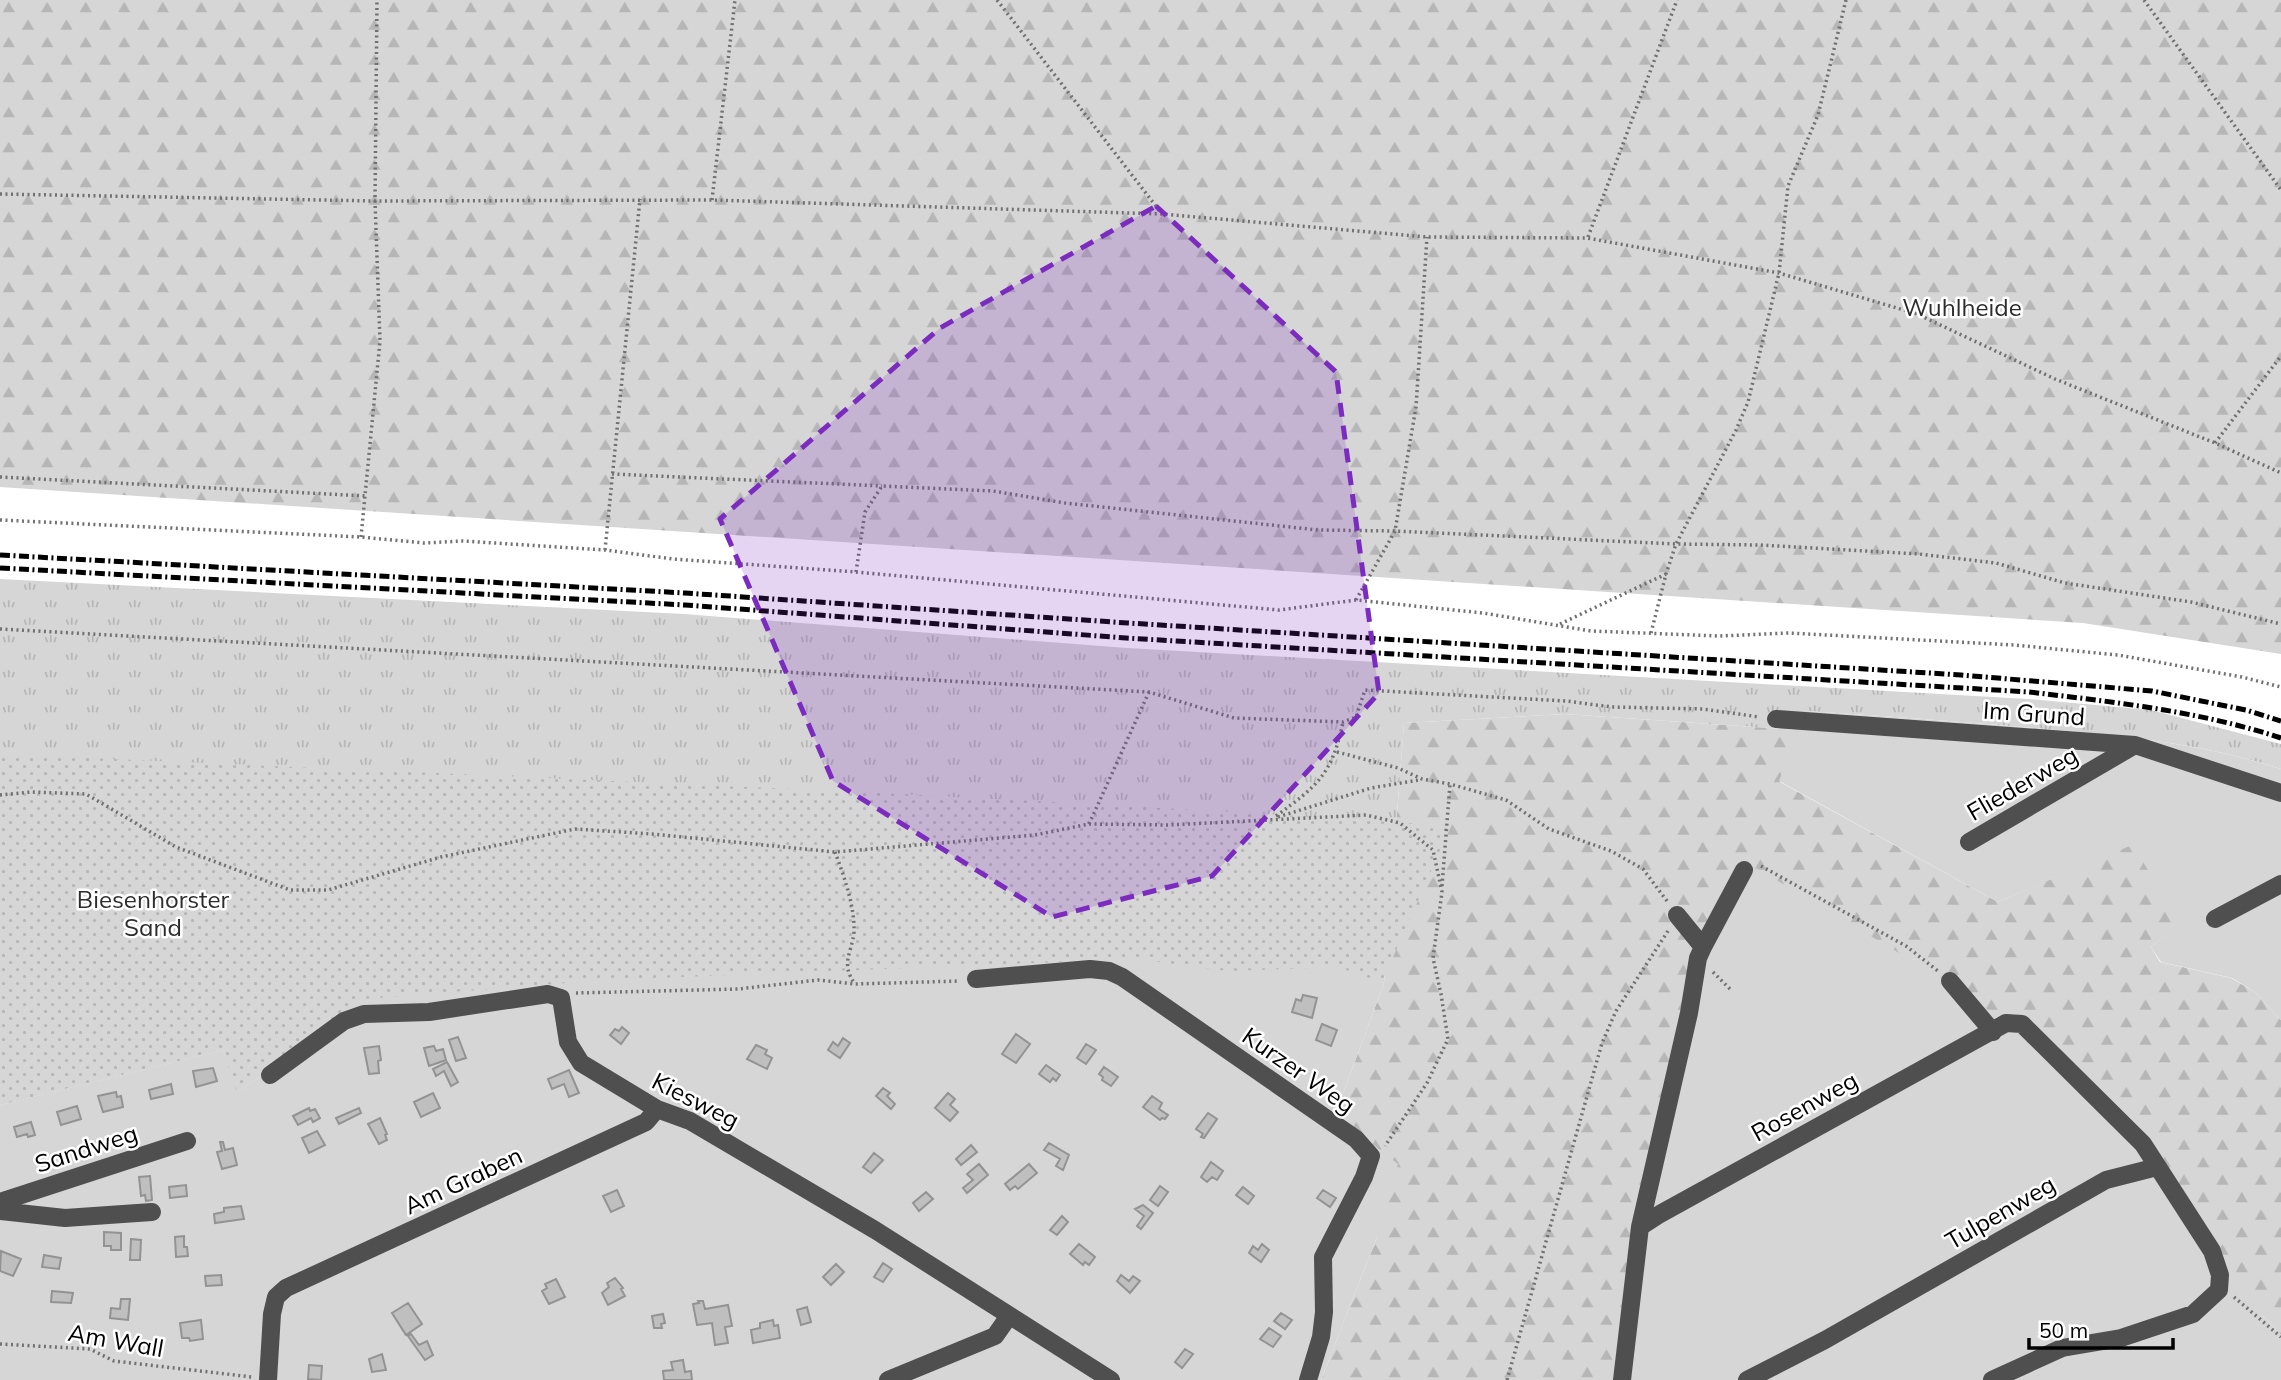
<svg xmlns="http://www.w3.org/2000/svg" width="2281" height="1380" font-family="Mulish,sans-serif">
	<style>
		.grass { fill: url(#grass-tufts) }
		.forest { fill: url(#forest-firs) }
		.park { fill: url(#park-dots) }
		.garden { fill: #d6d6d6 }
		.building { fill: #bfbfbf; stroke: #939393; stroke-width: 2 }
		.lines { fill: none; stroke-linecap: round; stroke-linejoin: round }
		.path { stroke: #717171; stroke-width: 3.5; stroke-dasharray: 2 3.5; stroke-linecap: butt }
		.minor { stroke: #4f4f4f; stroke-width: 18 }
		.rail { stroke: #000; stroke-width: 5; stroke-dasharray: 10 3.5 2 3.5; stroke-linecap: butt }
		.marked { fill: #7b2cbf; fill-opacity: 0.2; stroke: #7b2cbf; stroke-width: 5; stroke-dasharray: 14 9; stroke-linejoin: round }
		.labels { text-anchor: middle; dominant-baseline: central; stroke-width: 5; stroke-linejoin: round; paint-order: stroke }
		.park-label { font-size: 24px; fill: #2d2d2d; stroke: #fff }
		.street-label { font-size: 24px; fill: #000; stroke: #fff }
	</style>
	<defs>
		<pattern id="grass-tufts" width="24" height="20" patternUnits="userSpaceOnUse" patternTransform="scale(1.75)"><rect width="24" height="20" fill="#d6d6d6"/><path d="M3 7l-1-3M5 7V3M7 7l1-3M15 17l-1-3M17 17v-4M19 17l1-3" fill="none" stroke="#b6b6b6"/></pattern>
		<pattern id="forest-firs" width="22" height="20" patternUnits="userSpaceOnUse" patternTransform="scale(1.75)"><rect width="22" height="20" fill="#d6d6d6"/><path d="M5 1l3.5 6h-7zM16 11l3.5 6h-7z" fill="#b6b6b6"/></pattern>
		<pattern id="park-dots" width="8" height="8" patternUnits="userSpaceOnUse" patternTransform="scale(1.75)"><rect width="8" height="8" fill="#d6d6d6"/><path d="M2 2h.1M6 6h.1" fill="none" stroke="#b6b6b6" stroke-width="1.8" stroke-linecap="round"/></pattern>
	</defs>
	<rect width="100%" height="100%" fill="#fff"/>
	<!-- grass -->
	<path class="grass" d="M0,579L684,614L1127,648L2028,699L2151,710L2281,744V769C2205,744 2125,736 2045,729C1966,722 1886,716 1806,711L1800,730L1565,714L1404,723L1384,983L1338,967L352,1011L236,1094L223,1050L0,1105Z"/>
	<!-- forest -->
	<path class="forest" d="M0,0H2281V654L2083,623L0,487Z
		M1565,714L1800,730L1780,782L1998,902L2132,844L2183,923L2151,947L2160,962L2231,978L2255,992L2281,1020V1335L1924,958L1911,960L1618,1380H1321L1377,1237L1382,1152L1335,1115L1384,983L1404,723Z"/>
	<!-- park -->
	<path class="park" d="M0,754C484,776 968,793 1451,826L1382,982L337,1020L236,1093L223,1050L0,1105Z"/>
	<!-- garden -->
	<path class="garden" d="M1806,711C1886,716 1965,722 2045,729C2124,736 2205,744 2281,769V1020L2255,992L2232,978L2161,962L2151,947L2182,923L2132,845L1998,902L1779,781Z
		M1756,868L1911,960L1924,958L2059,1068L2172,1177L2263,1316L2281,1335V1380H1618L1630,1253L1708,952Z
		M1136,959L1228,971L1338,967L1384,983L1335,1115L1398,1164L1377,1237L1321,1380H0V1105L223,1050L237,1093L352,1011L350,1000L605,980Z"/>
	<!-- building -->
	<path class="building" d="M1303,995L1317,998L1312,1018L1292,1012L1296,999L1301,1001Z
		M1322,1024L1337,1030L1331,1046L1316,1040Z
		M622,1027L629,1033L621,1044L610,1035L615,1029L619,1031Z
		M1016,1034L1030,1044L1016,1063L1002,1054Z
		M458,1037L466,1058L456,1061L449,1040Z
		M843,1038L850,1043L840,1058L828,1050L833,1042L838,1046Z
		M1086,1044L1096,1050L1086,1064L1077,1058Z
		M756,1045L767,1050L765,1054L772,1058L767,1069L747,1059Z
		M379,1046L381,1060L378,1061L379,1073L369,1074L364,1048Z
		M434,1046L436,1051L443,1049L446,1060L429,1066L424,1048Z
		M447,1062L458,1082L451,1086L444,1071L436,1076L433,1069Z
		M1046,1065L1060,1075L1056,1081L1053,1078L1050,1082L1039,1074Z
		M1104,1067L1118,1077L1111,1086L1102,1080L1103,1077L1099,1074Z
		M213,1068L217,1081L196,1087L193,1071Z
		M569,1070L579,1093L569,1097L564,1084L552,1089L548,1079Z
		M171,1084L173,1094L151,1099L149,1090Z
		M883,1088L890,1093L887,1096L895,1104L891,1109L876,1096Z
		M116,1092L117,1097L121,1096L123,1107L103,1112L98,1096Z
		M433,1093L440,1108L421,1117L414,1102Z
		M948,1093L955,1099L950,1105L958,1112L950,1121L935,1108Z
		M1152,1096L1162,1103L1159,1109L1168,1115L1165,1119L1162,1118L1160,1120L1143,1107Z
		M77,1106L81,1119L61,1125L57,1112Z
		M309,1108L310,1111L315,1109L320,1118L313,1122L311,1118L298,1125L293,1116Z
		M359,1108L361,1113L339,1124L336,1118Z
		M1208,1113L1217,1119L1204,1138L1201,1137L1203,1134L1196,1129Z
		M380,1118L387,1134L385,1135L387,1140L379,1144L368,1124Z
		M31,1122L35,1135L28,1137L27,1134L17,1137L14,1127Z
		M317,1131L325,1145L309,1153L302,1138Z
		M220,1142H223L225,1150L233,1148L237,1165L222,1169L217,1152L222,1151Z
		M1049,1143L1069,1155L1063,1170L1056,1166L1060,1159L1044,1150Z
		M971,1145L977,1152L961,1165L956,1159Z
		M874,1153L883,1160L871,1173L863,1167Z
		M1211,1162L1223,1171L1217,1180L1212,1177L1207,1182L1201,1177Z
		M979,1164L988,1175L967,1193L963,1188L973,1180L967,1174Z
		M1029,1164L1037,1173L1018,1189L1015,1186L1010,1190L1005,1184Z
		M150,1176L152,1200L146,1201L145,1195L141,1196L139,1177Z
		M186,1185L187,1196L170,1198L169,1187Z
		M1160,1186L1168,1192L1158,1206L1150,1200Z
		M1243,1187L1254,1196L1248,1204L1236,1195Z
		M617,1190L624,1206L611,1212L603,1196Z
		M1323,1190L1336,1198L1330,1207L1317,1198Z
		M926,1192L933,1199L919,1211L913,1203Z
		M1143,1205L1153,1213L1141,1229L1137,1226L1144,1216L1135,1209Z
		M241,1206L244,1219L215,1223L214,1214L224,1212V1208Z
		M1062,1216L1068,1222L1057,1235L1050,1230Z
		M104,1232L121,1233V1250H111V1246H104Z
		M184,1236V1247H187L188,1256L176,1257L175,1237Z
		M131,1239L141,1240L140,1260H130Z
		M1079,1244L1095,1257L1089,1265L1085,1262L1083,1265L1070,1254Z
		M1262,1244L1269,1250L1261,1262L1249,1253L1253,1246L1258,1250Z
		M1,1251L21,1259L13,1276L0,1271Z
		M44,1255L61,1258L59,1269L42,1267Z
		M883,1263L892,1269L883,1282L874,1277Z
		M836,1264L844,1272L831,1285L823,1277Z
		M221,1275L222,1285L206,1286L205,1276Z
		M1121,1275L1129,1281L1133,1276L1140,1281L1130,1293L1117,1281Z
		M615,1278L623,1288L621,1289L625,1296L608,1305L602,1293L609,1287L607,1283Z
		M556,1279L565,1297L549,1304L542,1291L547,1288L545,1284Z
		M52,1291L73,1293L71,1303L51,1302Z
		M121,1299H130L128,1320L110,1318L111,1308L120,1309Z
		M698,1301H703L705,1309L728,1305L732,1326L725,1327L728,1343L715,1345L712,1323L697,1325L693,1304L699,1303Z
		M408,1303L422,1324L406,1335L392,1313Z
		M807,1307L811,1322L801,1325L797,1310Z
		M1281,1313L1292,1320L1285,1329L1274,1321Z
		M663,1314L665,1323L661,1324L662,1328H654L652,1316Z
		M201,1320L203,1339L190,1341L189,1338H182L180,1323Z
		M773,1320L774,1326L778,1325L780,1338L753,1343L751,1330L760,1328V1323Z
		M1269,1328L1281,1336L1273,1347L1260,1339Z
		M411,1334L419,1345L427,1341L433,1355L425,1360L408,1336Z
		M1185,1349L1193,1354L1182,1368L1175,1362Z
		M382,1354L386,1370L372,1372L369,1359Z
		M683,1360L685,1372L691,1371L692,1380H664L663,1371L673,1370L671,1362Z
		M309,1365L322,1366L321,1380L308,1379Z"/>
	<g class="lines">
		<!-- path -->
		<path class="path" d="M997,0L1162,214
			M2144,0L2281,190
			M0,194L375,201L712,200L1162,214L1427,237L1587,238L1779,273L1917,314L2055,379L2215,443L2281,473
			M712,200L735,0
			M1588,237L1677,0
			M2215,443L2281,356
			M612,474L882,486
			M0,477L367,496
			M0,520L361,537L424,543L463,541L605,550L673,559L856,572L1279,610L1356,600L1483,613L1591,631L1719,636L1789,633L2014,645L2118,655L2242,677L2281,687
			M361,537L380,341L375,201L377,0
			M605,550L640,199
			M856,572L865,512L882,486L993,491L1065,503L1318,530L1395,531L1676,544L1760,545L1919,554L1996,563L2065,583L2191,602L2281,624
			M1356,600L1395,531L1416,407L1427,237
			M1560,624L1666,574
			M0,629L1149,692L1234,718L1343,722L1356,717L1365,690L1566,701L1612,707L1703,709L1759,717
			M1651,633L1666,574L1676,544L1736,430L1748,402L1779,273L1788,186L1818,115L1846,0
			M1337,752L1398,768L1422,779L1450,784L1506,800L1549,829L1611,851L1643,869L1667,901
			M0,795L31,792L86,794L176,847L290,890H328L441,857L575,829L652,834L835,852L1035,835L1089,824L1169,825L1366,815L1400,823L1433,850L1442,892L1433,958L1441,994L1448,1039L1427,1083L1385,1146
			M1276,816C1317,786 1332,775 1343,722
			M1278,817L1371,788L1419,780
			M1089,824L1149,692
			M835,852C844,876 855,907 854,932C852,953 840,963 855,984
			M1761,866L1906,946L1938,971
			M1442,886L1450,784
			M1713,972L1731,990
			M576,993L738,989L818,980L855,984L960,981
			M2234,1297L2281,1337
			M0,1344L90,1349L114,1361L252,1377
			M1507,1380L1602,1043L1616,1011L1668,931"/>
		<!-- minor -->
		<path class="minor" d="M1776,719L2135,745L2281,793
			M1969,842L2135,745
			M2215,919L2281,884
			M1703,947L1744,870
			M976,979L1090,969L1109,971L1122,977L1356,1139L1371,1156L1364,1177L1323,1257L1324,1312L1321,1337L1308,1380
			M1950,981L1993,1032
			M270,1075L344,1021L364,1014L429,1012L548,994L561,998L568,1042L581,1063L657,1109L690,1121L875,1230L1111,1380
			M0,1202L187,1141
			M0,1211L65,1218L152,1212
			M1640,1227L1660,1214L2006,1023L2022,1024L2143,1144L2212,1251L2220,1275L2219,1290L2193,1314L2121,1338L2062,1348L1992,1380
			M268,1380L272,1314L276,1297L286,1288L646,1122L657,1109
			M888,1380L995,1336L1009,1316
			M1622,1380L1640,1227L1689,1013L1698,958L1703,947L1677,915
			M1747,1380L1825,1340L2106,1180L2157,1167"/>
		<!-- rail -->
		<path class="rail" d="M0,555L685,593L1128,623L1961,675L2152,691L2246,710L2281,721
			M0,568L685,605L1126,638L2029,692C2114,702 2199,711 2281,738"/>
	</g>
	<!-- marked area -->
	<path class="marked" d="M1156,206L1336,372L1379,693L1212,876L1052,917L833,781L720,519L940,328Z"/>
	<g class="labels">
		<!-- park labels -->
		<g class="park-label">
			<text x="1962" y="307">Wuhlheide</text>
			<text x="153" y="899">Biesenhorster<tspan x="153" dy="28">Sand</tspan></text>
		</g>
		<!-- street labels -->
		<g class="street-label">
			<text transform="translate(2034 713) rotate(4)">Im Grund</text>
			<text transform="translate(2022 783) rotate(-30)">Fliederweg</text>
			<text transform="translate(1299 1070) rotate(35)">Kurzer Weg</text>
			<text transform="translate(696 1100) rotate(27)">Kiesweg</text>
			<text transform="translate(1804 1106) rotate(-29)">Rosenweg</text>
			<text transform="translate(86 1148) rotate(-18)">Sandweg</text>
			<text transform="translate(463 1180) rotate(-25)">Am Graben</text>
			<text transform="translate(2000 1212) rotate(-30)">Tulpenweg</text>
			<text transform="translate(116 1340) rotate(10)">Am Wall</text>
		</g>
	</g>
	<!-- scale -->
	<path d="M2029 1338v10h144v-10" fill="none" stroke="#000000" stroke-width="3.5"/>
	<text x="2039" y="1338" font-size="21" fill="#000000" stroke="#ffffff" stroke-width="5" paint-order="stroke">50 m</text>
</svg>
